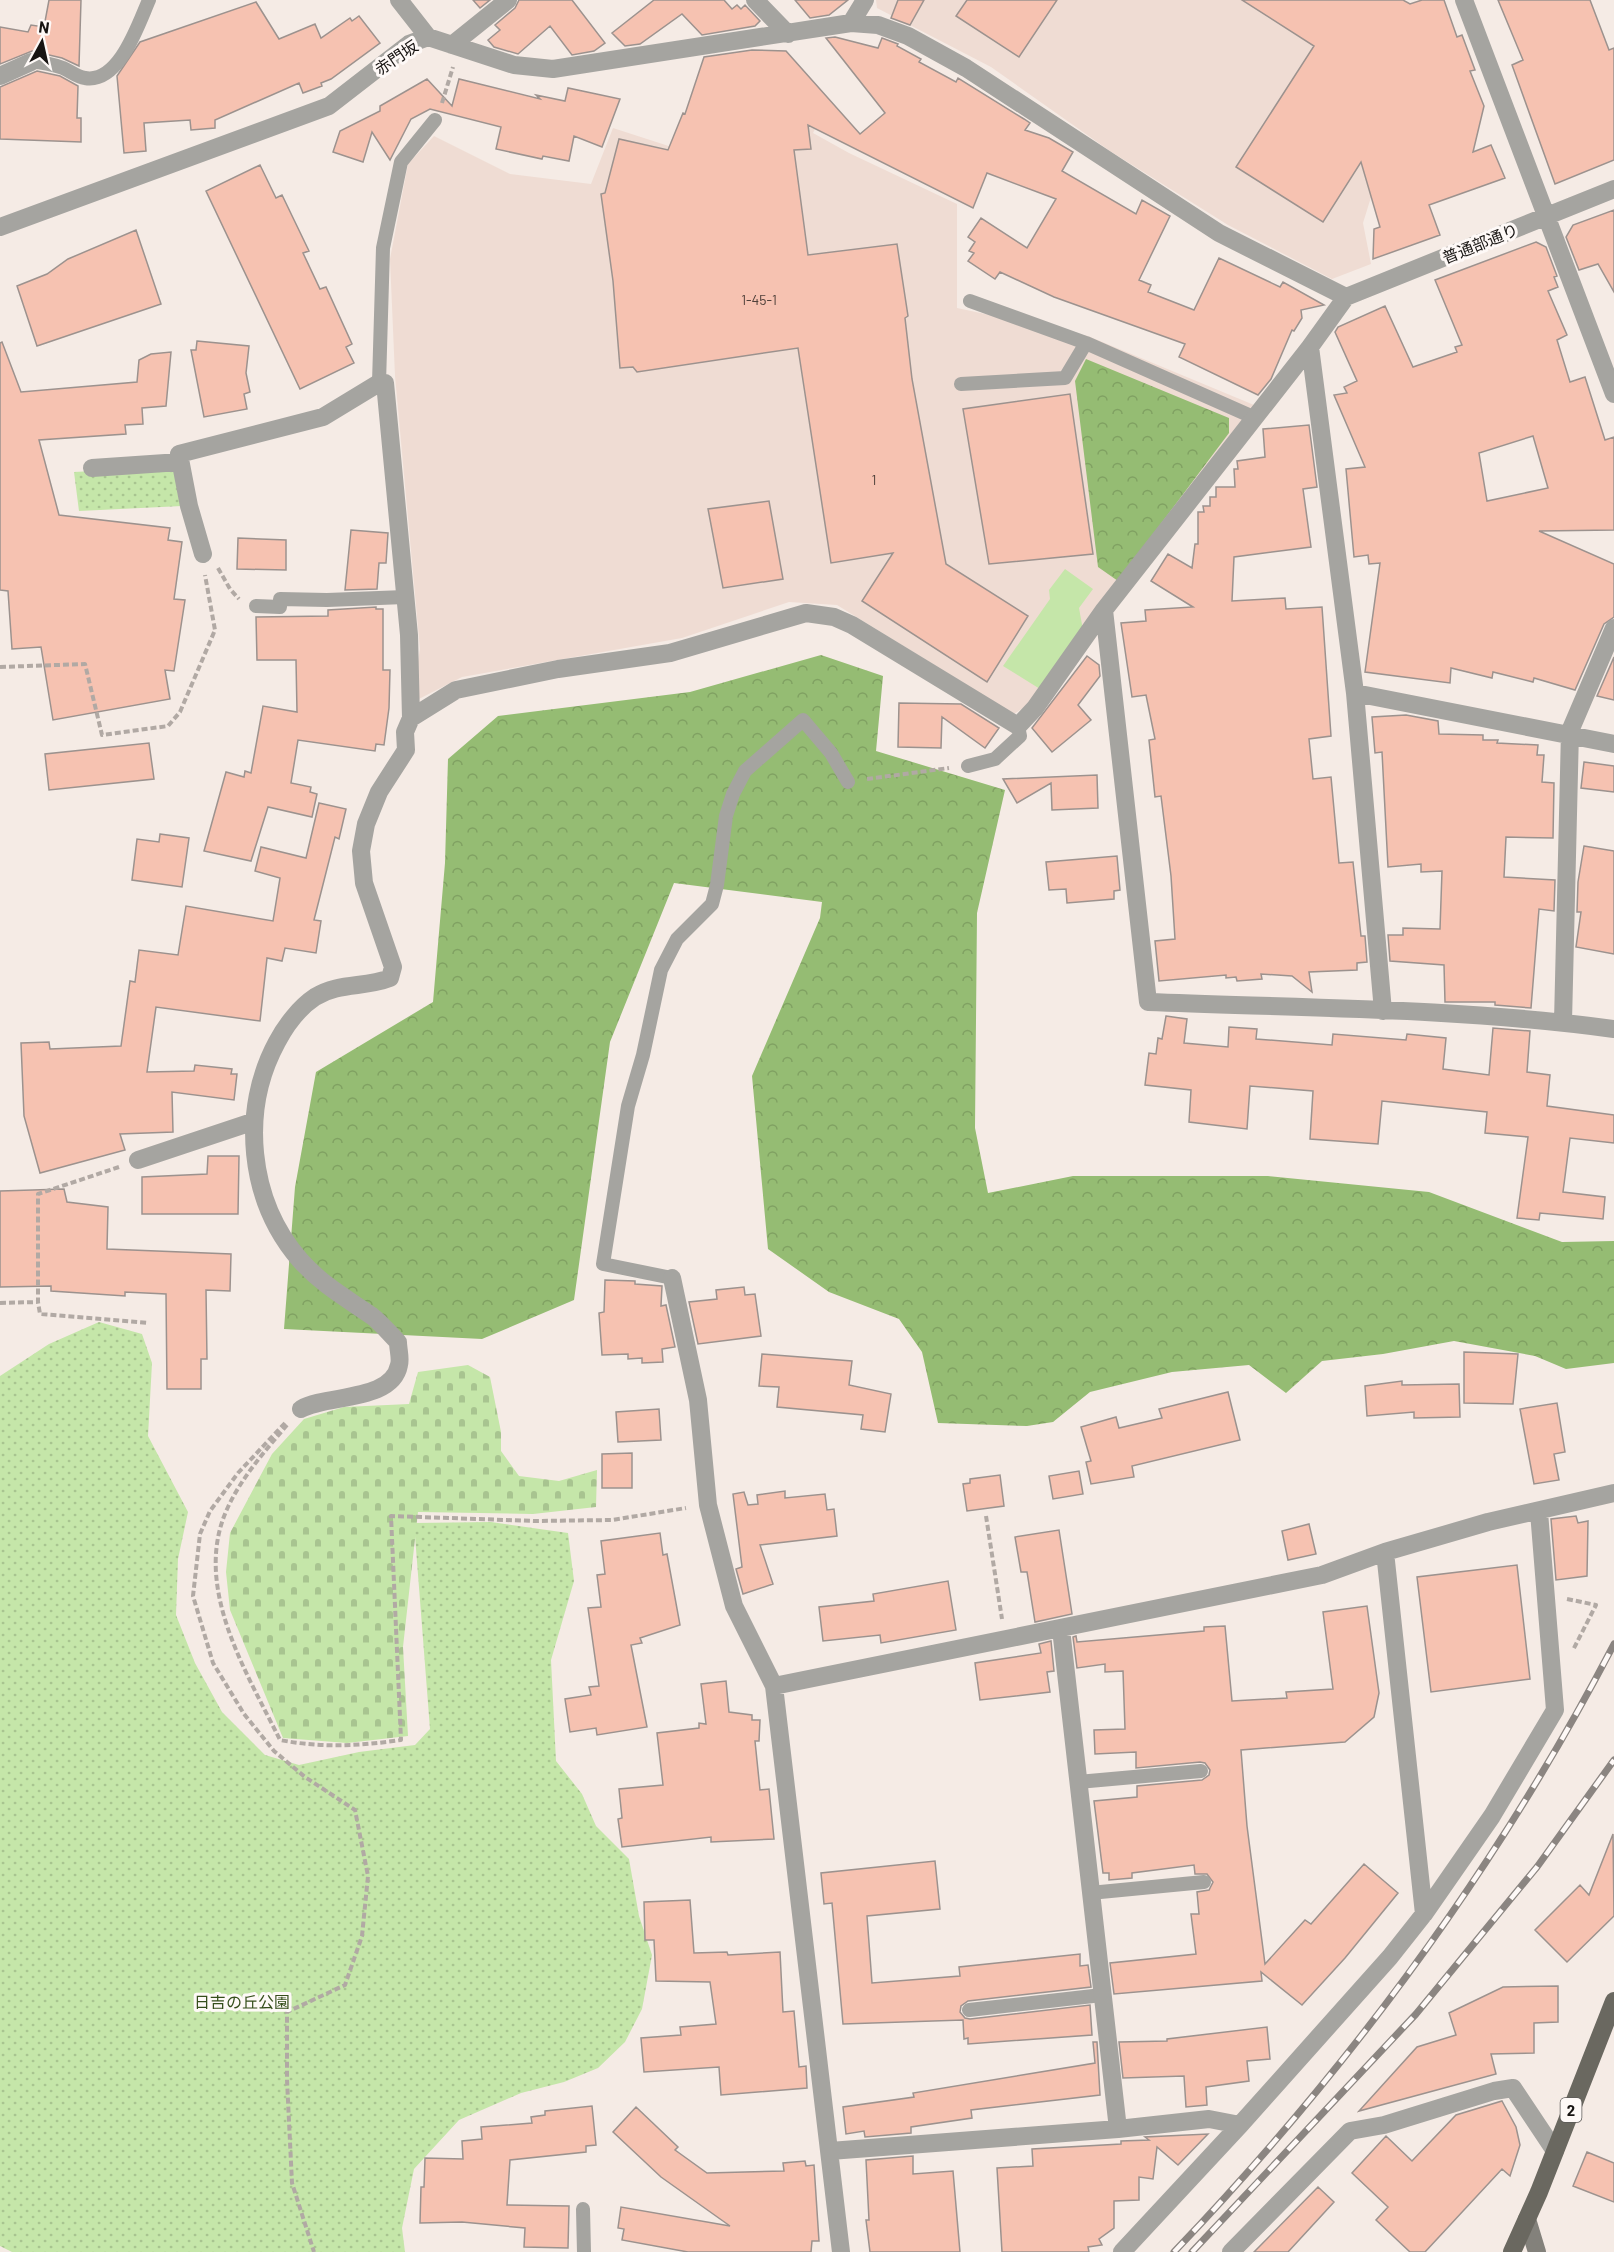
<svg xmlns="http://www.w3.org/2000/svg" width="1614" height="2252" font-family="Barlow,'Noto Sans JP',sans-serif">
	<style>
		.built { fill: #efdcd3 }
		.forest { fill: url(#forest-crowns) }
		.cemetery { fill: url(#cemetery-stones) }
		.park { fill: url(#park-dots) }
		.pitch { fill: #c5e6a9 }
		.building { fill: #f6c2b1; stroke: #9c928e; stroke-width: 1.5; fill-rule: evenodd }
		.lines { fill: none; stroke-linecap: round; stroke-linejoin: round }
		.path { stroke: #b1a9a4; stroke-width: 4; stroke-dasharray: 6 3; stroke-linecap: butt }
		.lane { stroke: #a5a4a0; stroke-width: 14 }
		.street { stroke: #a5a4a0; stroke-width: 18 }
		.secondary { stroke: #83817b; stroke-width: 18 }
		.primary { stroke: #6a6860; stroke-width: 18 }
		.rail-casing { stroke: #8b8581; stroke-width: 7 }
		.rail { stroke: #fef9f7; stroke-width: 4.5; stroke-dasharray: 14; stroke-linecap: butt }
		.labels { text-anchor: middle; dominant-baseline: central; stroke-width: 6; stroke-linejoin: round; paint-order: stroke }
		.number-label { font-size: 14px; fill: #4f403a }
		.shield { fill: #fef9f7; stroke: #5c5957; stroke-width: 1.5 }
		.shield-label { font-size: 15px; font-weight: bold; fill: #171412 }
		.street-label { font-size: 16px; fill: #171412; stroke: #fef9f7 }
		.park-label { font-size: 16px; fill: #354e1b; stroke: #fef9f7 }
	</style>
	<defs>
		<pattern id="forest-crowns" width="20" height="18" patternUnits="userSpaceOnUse" patternTransform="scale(1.5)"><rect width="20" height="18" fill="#95bc73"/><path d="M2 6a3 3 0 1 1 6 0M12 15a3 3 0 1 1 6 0" fill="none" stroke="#80a162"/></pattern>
		<pattern id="cemetery-stones" width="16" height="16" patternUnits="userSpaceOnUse" patternTransform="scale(1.5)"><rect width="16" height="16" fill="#c5e6a9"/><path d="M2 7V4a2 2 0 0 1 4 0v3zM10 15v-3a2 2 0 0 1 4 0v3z" fill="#a8c490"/></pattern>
		<pattern id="park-dots" width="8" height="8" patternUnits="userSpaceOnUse" patternTransform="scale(1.5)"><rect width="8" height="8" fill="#c5e6a9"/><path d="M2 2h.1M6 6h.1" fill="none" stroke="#a8c490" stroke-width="1.8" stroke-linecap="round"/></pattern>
	</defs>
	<rect width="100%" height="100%" fill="#f5ebe5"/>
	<!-- built -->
	<path class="built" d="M876,0H1327L1380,168L1363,223L1371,264L1332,279L1228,225L1110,151L991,67L877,8Z
		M732,122L817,125L813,133L849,153L957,204V308L1088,336L1254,405L1045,693L1014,714L837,605L789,602L682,638L462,677L411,703L420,649L395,376L390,259L408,164L434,136L510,174L591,184L613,128L715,161Z"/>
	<!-- forest -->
	<path class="forest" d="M1086,359L1229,418V433L1118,581L1098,567L1075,381Z
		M821,655L883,676L876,751L1005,790L977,913L975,1128L988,1193L1073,1176H1268L1429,1192L1562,1242L1614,1241V1363L1566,1369L1535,1356L1454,1341L1383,1354L1322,1361L1286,1393L1249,1365L1172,1372L1090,1392L1053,1422L1027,1426L938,1423L922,1352L899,1319L829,1292L768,1249L752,1076L820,918L822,902L674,883L610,1042L574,1300L482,1339L284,1329L295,1187L316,1072L433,1002L445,863L448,759L498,716L690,692Z"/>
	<!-- cemetery -->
	<path class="cemetery" d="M468,1365L490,1377L501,1432V1451L519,1476L559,1481L597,1470L596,1507L533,1514L418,1512L403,1647L408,1736L347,1743L283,1738L230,1610L226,1572L230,1533L272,1454L304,1419L344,1407L409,1404L418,1372Z"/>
	<!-- park -->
	<path class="park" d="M173,467L182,506L79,511L74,472Z
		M99,1322L142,1334L152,1363L148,1436L188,1512L178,1559L176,1615L195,1663L222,1712L265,1755L299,1765L359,1752L415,1745L430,1729L414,1523L491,1522L568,1533L574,1581L551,1660L556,1761L582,1794L596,1826L629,1859L639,1916L652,1955L642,2009L625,2042L598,2068L564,2082L521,2093L459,2120L414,2169L402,2228L405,2252H12L0,2246V1376L49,1344Z"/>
	<!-- pitch -->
	<path class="pitch" d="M1065,569L1093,589L1079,608L1083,630L1040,689L1003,666L1050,599L1049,590Z"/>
	<!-- building -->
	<path class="building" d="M49,0H81L79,66L62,58L32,51L0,64V27L28,32L31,25L44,27Z
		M473,0H490L480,8Z
		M519,0H572L605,43L594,51L572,55L550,26L518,54L494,47L488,40L500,30L495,25L515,8Z
		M654,0H724L732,9L737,5L741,9L745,5L760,21L755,26L702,35L682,14L640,44L625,46L612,33Z
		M795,0H848L829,15L810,18Z
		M898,0H924L910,25L891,18Z
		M967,0H1057L1019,57L956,16Z
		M1242,0H1403L1410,4L1422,0H1444L1457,37L1462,35L1475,70L1470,71L1484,106L1473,152L1491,145L1505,178L1429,205L1440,235L1373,259L1374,229L1380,227L1361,162L1323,222L1236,167L1314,46Z
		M1498,0H1590L1609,50L1614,48V160L1555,184L1512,65L1523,60Z
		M256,2L279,39L315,24L321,38L350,18L352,21L359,16L380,43L331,79L321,83L322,86L303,93L299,83L215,120V128L191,130L190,120L144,123L146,151L124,153L117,76L140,42Z
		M835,37L878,48L882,38L898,44L897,46L921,59L919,62L956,82L958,78L1024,119L1030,123L1025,130L1049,138L1073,152L1062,171L1136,214L1142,200L1170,216L1139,280L1151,285L1148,292L1194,310L1219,258L1280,287L1283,282L1324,305L1301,310L1302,318L1294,331L1292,330L1271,379L1258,395L1179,357L1185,344L1054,297L1000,272L995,279L968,261L974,253L969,251L975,242L968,237L981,218L1027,248L1056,199L987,173L973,208L808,125L811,149L794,150L808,255L897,244L908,316L905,318L912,379L946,564L1028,616L987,682L862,601L893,553L831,563L798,348L637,372L633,367L620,368L613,281L601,194L605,193L619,139L668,150L683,113L685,114L704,57L752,50L786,51L860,134L885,113L826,38Z
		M37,71L60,76L78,86L77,118H81V142L0,139V87Z
		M427,79L452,106L459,79L540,99L536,95L565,101L568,88L620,99L602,147L574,136L569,161L543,156L542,159L496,149L501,127L430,109L411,119L390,160L372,132L363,162L333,152L340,131L380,111V106Z
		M260,165L276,198L282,195L309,251L303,253L320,289L326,287L352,344L346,347L354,363L300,389L206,191Z
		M1614,210V292L1598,264L1579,270L1566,237L1573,225Z
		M136,230L161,304L37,346L17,286L47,274L68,259Z
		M1536,242L1546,247L1557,276L1554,277L1558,287L1548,291L1567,335L1557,340L1570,382L1585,377L1605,440L1614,437V530L1539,531L1614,564V617L1604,624L1575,690L1534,678L1533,682L1493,672L1492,678L1451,668L1450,683L1365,672L1380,563L1369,564L1368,555L1354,557L1346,469L1365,467L1334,395L1347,393L1344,387L1357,381L1335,332L1338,327L1385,306L1413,367L1457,352L1455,347L1462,345L1435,280ZM1533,436L1548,488L1487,501L1479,453Z
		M197,341L249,346L246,373L250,392L244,394L247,409L204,417L191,350H196Z
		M2,342L21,392L137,382L139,360L151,354L171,352L166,406L142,408L143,424L125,425L126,434L39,440L59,515L170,528L168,540L182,542L174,599L185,600L174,671L165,670L170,699L53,720L41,647L12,649L8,591L0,590V343Z
		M1070,394L1093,554L989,564L963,409Z
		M1309,425L1317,487L1303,489L1311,547L1234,557L1232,601L1285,598L1286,609L1322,607L1331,736L1309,739L1313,779L1331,777L1339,863L1353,862L1361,936H1365L1367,962L1357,963V970L1309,972L1312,992L1292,976L1261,974L1262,979L1237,981L1236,977L1226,978V975L1159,981L1155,941L1175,939L1171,876L1161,796L1155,797L1149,740L1155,739L1146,695L1132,697L1121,623L1146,621L1145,610L1193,607L1151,581L1168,554L1192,568L1195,544H1198V512H1204L1203,506H1210V497H1216V487H1235L1234,469H1238L1237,461L1265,457L1263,429Z
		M769,501L783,579L723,588L708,509Z
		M351,530L388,533L386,563H379L377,589L345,590Z
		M238,538L286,540V570L237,569Z
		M376,607V609H383V670H390L389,708L384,745L376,744L375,751L298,740L291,783L311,787L310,792L317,794L312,817L268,807L251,861L204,851L226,772L244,777L245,771L251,773L263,706L297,712L296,660H257L256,617L328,616V610Z
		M1087,656L1099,665L1100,676L1078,705L1091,720L1052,752L1032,728Z
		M1614,657V700L1597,696Z
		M899,703L961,704L999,728L985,748L942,717L941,748L898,747Z
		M1406,715L1438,721L1439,734L1483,735V740H1498L1497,743L1538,745L1537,755H1544L1542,782L1554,783L1553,838L1506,837L1504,877L1555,880L1554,911L1539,909L1531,1008L1495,1005V1002H1445L1444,965L1390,961L1388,935H1403V928L1440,929L1442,871L1421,872V864L1388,867L1382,752L1375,753L1372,717Z
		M149,743L154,779L49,790L45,754Z
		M1584,762L1614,766V792L1581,788Z
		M1097,775L1098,808L1052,810L1051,783L1017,803L1003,779Z
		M319,803L346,809L339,839L335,837L314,920L321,921L316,953L285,948L282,961L267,958L260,1021L156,1007L147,1072L194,1071L195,1065L232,1069L231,1074H237L234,1100L172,1092L173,1132L120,1134L125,1150L40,1173L24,1116L21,1043L49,1042L50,1049L121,1046L130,981L135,982L139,950L178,955L186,906L273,921L280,878L255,871L261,847L306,858Z
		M160,834L189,838L182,887L132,880L137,839L159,842Z
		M1584,846L1614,851V954L1576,947L1581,912H1577L1578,882Z
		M1117,856L1120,890L1114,891V899L1067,903L1066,889L1049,890L1046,862Z
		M1166,1016L1187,1019L1184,1043L1228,1047L1229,1027L1257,1029L1256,1039L1332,1045L1333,1034L1406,1040L1407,1034L1446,1038L1443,1069L1489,1075L1493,1028L1530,1031L1527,1072L1550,1075L1547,1106L1614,1115V1143L1570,1138L1563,1192L1605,1197L1603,1219L1540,1213L1539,1220L1517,1218L1528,1137L1485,1133L1487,1112L1382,1101L1378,1144L1310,1139L1313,1091L1250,1086L1247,1129L1189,1122L1191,1090L1145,1085L1149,1053L1156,1054L1158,1038L1162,1039Z
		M208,1156H239L238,1214H142V1177L207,1174Z
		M64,1189L67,1202L108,1207L107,1249L231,1254L230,1291L206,1290L207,1359H201V1389H167L166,1294L125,1292V1296L51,1291V1286L0,1287V1191Z
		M605,1280L635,1281V1284L662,1286L661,1306L666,1305L675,1347L662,1349L663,1362L642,1363V1358L628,1359V1354L602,1355L599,1313L604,1312Z
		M744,1287L745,1295L755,1294L761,1336L698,1344L689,1302L717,1299L716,1290Z
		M1464,1352L1518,1354L1513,1404L1464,1403Z
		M762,1354L852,1361L849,1385L891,1394L885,1432L861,1429L863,1415L777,1407L779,1387L759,1386Z
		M1402,1381V1385L1459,1384L1460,1417L1414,1418V1412L1367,1416L1365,1386Z
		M1228,1392L1240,1440L1132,1466L1134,1477L1091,1484L1086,1462L1091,1461L1081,1427L1116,1417L1119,1428L1162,1418L1159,1409Z
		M1557,1403L1565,1452L1554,1454L1559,1480L1534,1484L1520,1409Z
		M659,1409L661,1440L618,1442L616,1412Z
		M632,1453V1488H602V1454Z
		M1079,1471L1083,1494L1053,1499L1049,1476Z
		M1000,1475L1004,1506L967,1511L963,1484L970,1483V1479Z
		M785,1491V1498L825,1494L827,1510L834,1509L837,1536L760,1545L773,1584L743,1594L736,1569L742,1567L733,1494L744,1492L748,1505L758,1504L757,1495Z
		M1576,1516L1578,1523L1588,1521L1587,1576L1556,1580L1551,1519Z
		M1309,1524L1316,1554L1288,1560L1282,1531Z
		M1059,1530L1072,1614L1035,1622L1027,1572H1021L1015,1537Z
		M660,1533L663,1555L667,1554L680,1625L640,1638L642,1643L631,1645L647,1727L597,1735L596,1728L570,1732L565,1699L591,1695L589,1687L599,1686L588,1608L601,1607L597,1575L605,1574L601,1541Z
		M1517,1565L1530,1679L1431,1692L1417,1577Z
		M948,1581L956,1630L881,1643L880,1635L823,1641L819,1607L874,1601L873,1594Z
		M1367,1606L1379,1693L1374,1717L1345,1742L1241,1750L1247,1826L1265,1964L1305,1920L1311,1924L1364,1864L1398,1893L1345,1958L1302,2005L1261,1972L1262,1981L1114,1994L1110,1963L1196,1954L1191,1914H1199L1197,1892L1209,1890L1213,1882L1207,1874H1195L1194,1865L1132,1873V1878L1109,1880V1873H1103L1094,1801L1137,1797V1786L1202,1780L1209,1775L1210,1770L1205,1763L1200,1762L1136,1768V1752L1095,1754L1094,1730L1125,1729L1123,1671L1105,1672V1664L1077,1668L1073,1637L1076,1636L1077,1642L1204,1631V1627L1225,1626L1232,1701L1287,1698L1286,1692L1333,1689L1323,1612Z
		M1051,1641L1054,1671L1047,1672L1050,1692L980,1700L975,1663L1041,1653L1039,1644Z
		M726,1681L729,1712L752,1715V1720H760L759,1741H755L760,1790L769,1789L774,1839L711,1842V1837L622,1847L618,1819L622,1818L619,1789L663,1785L657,1733L699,1728V1723L706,1724L701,1684Z
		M1613,1834L1614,1916L1567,1962L1535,1930L1580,1885L1589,1895Z
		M935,1861L940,1909L867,1916L872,1983L960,1976L959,1967L1080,1954V1966L1088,1965L1091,1987L968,2001L961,2006L960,2012L965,2018L970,2019L1090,2005L1092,2035L968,2044V2038L964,2039L963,2020L843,2024L832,1903L824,1904L821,1873Z
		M690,1900L694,1953L727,1952L728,1955L780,1952L783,2012L794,2011L799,2067L806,2066L807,2088L721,2095L719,2067L644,2072L641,2038L681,2035L680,2027L716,2024L710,1982L656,1981L654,1940H645L644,1902Z
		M1558,1986V2022L1534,2023V2053L1491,2054L1496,2074L1359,2111L1417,2047L1456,2035L1449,2013L1503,1987Z
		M1267,2027L1270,2059L1247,2061L1249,2081L1206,2087L1207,2105L1186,2107L1184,2076L1123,2078L1119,2042L1167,2041V2039Z
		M1093,2042H1097L1100,2095L971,2110L972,2118L911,2127V2133L865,2137L864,2131L846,2134L843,2107L914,2097L913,2093L1095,2063Z
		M1502,2101L1516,2127L1520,2145L1510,2176L1502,2169L1425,2252H1410L1376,2220L1388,2207L1352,2173L1386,2136L1412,2161L1456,2115Z
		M592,2106L596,2145L586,2146V2152L510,2160L507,2205L569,2206L568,2248L524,2247L525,2228L462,2222L420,2223L421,2187H424L425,2158L463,2159L462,2141L482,2139L481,2127L532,2123L531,2117L545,2115V2111Z
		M636,2107L678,2147L675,2150L707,2173L784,2171L783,2163L805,2161L806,2166L814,2165L819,2241H812L811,2252H688L622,2240L624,2229L618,2228L621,2207L730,2226L661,2177L613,2132Z
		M1208,2134L1178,2165L1157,2147L1153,2179L1139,2177V2200L1114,2201V2228L1099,2239L1102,2245L1088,2247L1089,2252H1002L997,2168L1033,2166L1032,2149L1121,2144V2141L1149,2140L1145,2137Z
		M1587,2152L1614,2163V2202L1573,2186Z
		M913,2156V2174L953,2171L960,2252H870L866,2220H869L866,2160Z
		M1318,2187L1334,2202L1288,2252H1254Z"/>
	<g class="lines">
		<!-- path -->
		<path class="path" d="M442,103L453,67
			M218,568L230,589L239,599
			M0,667L85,664L102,735L168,726L180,712L215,630L205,575
			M867,779L949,768
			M119,1167L38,1194V1302L40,1314L149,1323
			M0,1303L38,1302
			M285,1423L238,1473L210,1511L200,1534L193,1596L213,1663L244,1714L274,1751L305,1777L355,1810L368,1876L362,1936L345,1985L287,2012V2080L292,2183L314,2252
			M287,1425C265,1451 242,1477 228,1507C191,1585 246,1671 280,1740C321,1748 359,1746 401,1740L391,1516L535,1521L612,1520L686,1508
			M986,1516L1002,1619
			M1567,1599L1596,1605L1573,1650"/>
		<!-- lane -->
		<path class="lane" d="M31,62C43,62 52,64 63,68C70,71 77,77 85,78C119,84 138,25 149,0
			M1086,343L1253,417
			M379,383L383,248L401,162L435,120
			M961,384L1065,378L1086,343L970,301
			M256,606L280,607V599L327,600L405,597
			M968,766L995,759L1020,736L1018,726
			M672,1278L603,1264L628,1106L643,1055L661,970L677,939L712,904L717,885L726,816L733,794L745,771L803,720L831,753L848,782
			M1078,1782L1201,1771
			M1090,1893L1204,1882
			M969,2010L1102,1995
			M583,2209L584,2252"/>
		<!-- street -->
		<path class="street" d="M399,0L428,37
			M755,0L788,34
			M1464,0L1614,394
			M851,23L865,0
			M452,45L508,0
			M0,76L31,62
			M0,227L329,106L409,44L428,37L514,65L553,69L851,23L878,25L908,36L966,68L1219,233L1346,297
			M1346,297L1310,347L1355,693L1383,1011
			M1346,297L1614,189
			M1310,347L1104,610L1148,1002C1303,1008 1460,1008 1614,1029
			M92,468L180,462
			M203,554L189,506L179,454L323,417L379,383H385L409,635L411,718L405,732L406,750L379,792L366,824L361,851L364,883L393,967L390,978C365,988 339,982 315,997C300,1007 286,1025 277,1042C240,1110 248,1200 300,1260C321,1284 346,1298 372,1316C381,1323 389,1333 398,1342C398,1349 401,1359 399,1365C392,1402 327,1394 301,1409
			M1355,693L1614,744
			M411,718L456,690L558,669L670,653L806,613L834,617L852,625L1018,726L1035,708L1104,610
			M1563,1022L1570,731L1614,628
			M138,1160L252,1122
			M672,1278L698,1400L708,1505L734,1606L774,1686
			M1385,1552L1424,1914
			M1118,2129L1209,2119L1240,2125
			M830,2151L1118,2129L1061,1629
			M841,2252L774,1686L1322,1575L1385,1552L1488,1522L1614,1493
			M1122,2252L1240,2125L1390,1957L1424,1914L1492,1816L1555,1710L1539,1512
			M1231,2252L1350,2131L1384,2125L1494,2091L1513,2088L1555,2151"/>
		<!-- secondary -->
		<path class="secondary" d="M1527,2219L1537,2252"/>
		<!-- primary -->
		<path class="primary" d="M1512,2252L1539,2192L1614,2001"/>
		<defs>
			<path id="rail" d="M1174,2252C1348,2070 1498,1867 1614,1644
				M1192,2252L1416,2014L1537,1867L1614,1760"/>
		</defs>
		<!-- rail casing -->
		<use href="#rail" class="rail-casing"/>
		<!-- rail -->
		<use href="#rail" class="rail"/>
	</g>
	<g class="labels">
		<!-- number labels -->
		<g class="number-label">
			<text x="759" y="299">1-45-1</text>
			<text x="874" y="479">1</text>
		</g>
		<!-- shield labels -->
		<rect class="shield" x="1560.5" y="2098" width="21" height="24" rx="4.5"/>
		<g class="shield-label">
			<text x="1571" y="2110">2</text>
		</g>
		<!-- street labels -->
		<g class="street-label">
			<text transform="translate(396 57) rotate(-34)">赤門坂</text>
			<text transform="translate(1480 243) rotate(-22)">普通部通り</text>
		</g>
		<!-- park labels -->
		<g class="park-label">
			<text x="242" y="2001">日吉の丘公園</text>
		</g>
	</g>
	<!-- north arrow -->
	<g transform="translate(42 42) rotate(8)" stroke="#fef9f7" stroke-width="4.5" paint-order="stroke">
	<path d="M0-4.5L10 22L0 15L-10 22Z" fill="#171412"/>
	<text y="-9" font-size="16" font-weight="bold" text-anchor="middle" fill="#171412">N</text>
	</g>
</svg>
